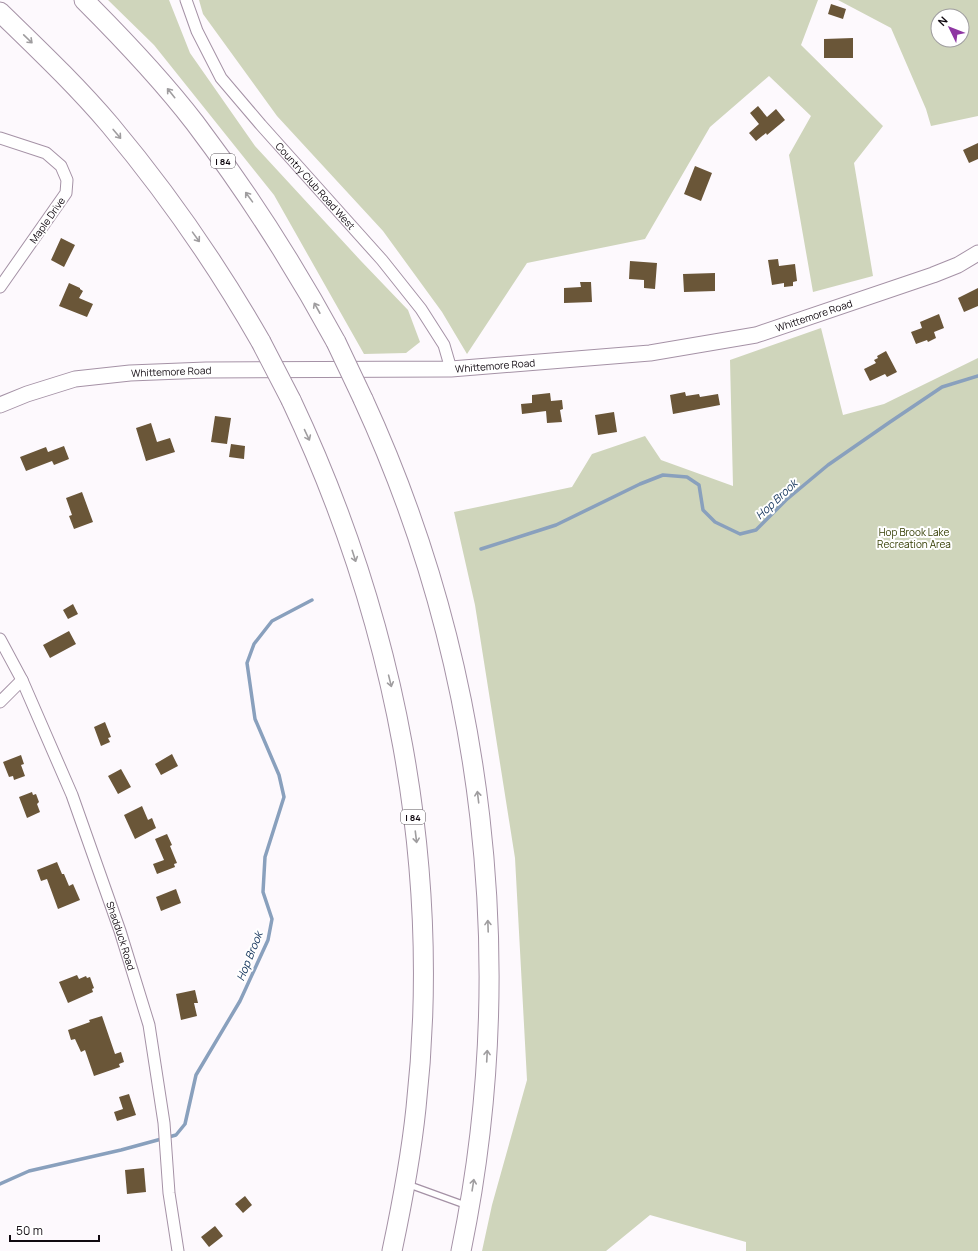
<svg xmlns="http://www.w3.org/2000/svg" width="978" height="1251" font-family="Manrope,sans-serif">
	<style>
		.green { fill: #cfd5bb; fill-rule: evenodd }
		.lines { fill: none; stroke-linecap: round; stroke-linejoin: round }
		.stream { stroke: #89a0bd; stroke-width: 3.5 }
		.building { fill: #6a5638 }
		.service-casing { stroke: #a592a6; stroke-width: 8 }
		.minor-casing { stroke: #a592a6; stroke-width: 13 }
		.secondary-casing { stroke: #a592a6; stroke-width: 17 }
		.motorway-casing { stroke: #a592a6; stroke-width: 21 }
		.service { stroke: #fff; stroke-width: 5.5 }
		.minor { stroke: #fff; stroke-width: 11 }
		.secondary { stroke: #fff; stroke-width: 15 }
		.motorway { stroke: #fff; stroke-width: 19 }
		.motorway-bridge-casing { stroke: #a592a6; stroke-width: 21; stroke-linecap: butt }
		.motorway-bridge { stroke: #fff; stroke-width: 19 }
		.oneway { stroke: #9f9d9f }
		.labels { text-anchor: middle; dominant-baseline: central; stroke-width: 4; stroke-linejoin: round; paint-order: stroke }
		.shield { fill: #fff; stroke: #585358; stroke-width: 1 }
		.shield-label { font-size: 9px; font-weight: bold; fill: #100910 }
		.street-label { font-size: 10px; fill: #100910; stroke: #fff }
		.park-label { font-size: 10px; fill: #333c00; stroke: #fff }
		.water-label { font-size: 11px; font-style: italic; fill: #103159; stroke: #fff }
	</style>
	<rect width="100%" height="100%" fill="#fdf9fd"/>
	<!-- green -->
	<path class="green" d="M108,0H169L190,53L255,146L361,261L408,310L420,342L406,353L364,354L274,195L154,45Z
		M199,0H818L801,45L883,126L854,163L873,276L813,292L789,155L811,116L769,76L710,127L645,239L527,263L467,354L442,312L383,231L277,116L203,14Z
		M838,0H978V116L931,126L926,109L891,28ZM938,16H962V40H938Z
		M821,328L843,415L884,404L978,358V1251H746V1242L650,1215L606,1251H482L492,1205L527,1080L515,858L475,605L454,512L572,487L592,454L645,436L661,460L733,486L730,360Z"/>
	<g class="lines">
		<!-- stream -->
		<path class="stream" d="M481,549L556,525L640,484L663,475L687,477L699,485L703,510L715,522L740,534L756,530L786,500L828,465L890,422L942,387L978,376
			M0,1184L29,1171L121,1150L176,1135L185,1124L196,1075L240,1001L268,940L272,919L263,892L265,857L284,797L279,775L255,719L247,663L254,644L272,621L312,600"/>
	</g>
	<!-- building -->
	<path class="building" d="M831,4L846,9L843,19L828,14Z
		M853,38V58H824V39Z
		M758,106L767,117L776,109L785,120L767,135L766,133L756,141L749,133L759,124L750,113Z
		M978,143V159L969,163L963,150Z
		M695,166L712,173L701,201L684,194Z
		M61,238L75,245L64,267L51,260Z
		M778,259L779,266L795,264L797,281L793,282V286L784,287V283L772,285L768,260Z
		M630,261L657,263L655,289L644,288V280L629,279Z
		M715,273V291L684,292L683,274Z
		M580,282H591L592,302L564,303V288L581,287Z
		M69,283L80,288V289L83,291L79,298L93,304L87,317L59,306Z
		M978,288V306L964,312L958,298Z
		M939,314L944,328L934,332L936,338L928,342L927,340L916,344L911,332L922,328L920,322Z
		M886,351L897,372L887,377L885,374L870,381L864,369L876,363L874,360L878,358L877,356Z
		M685,392L686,396L699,394L700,397L718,394L720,405L673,414L670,395Z
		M550,393L551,401L562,400L563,409L560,410L562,422L547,423L546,411L522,414L521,404L532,403V395Z
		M614,412L617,432L598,435L595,415Z
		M215,416L231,418L227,444L211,442Z
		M151,423L157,442L170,438L175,452L146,461L136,428Z
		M231,444L245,446L244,459L229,457Z
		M64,446L69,459L54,465L52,461L26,471L20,457L46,447L48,452Z
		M82,492L93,522L74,529L69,516L72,515L66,498Z
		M73,604L78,614L68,619L63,610Z
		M69,631L76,644L50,658L43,645Z
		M105,722L111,737L108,738L110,742L101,746L94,727Z
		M172,754L178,766L161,775L155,764Z
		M21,755L24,764L21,765L25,776L14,780L13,776L9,777L3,762Z
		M121,769L131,787L118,794L108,776Z
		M32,792L33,795L36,794L39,802L37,804L40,812L27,818L19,797Z
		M142,806L148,820L152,818L156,828L135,839L124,815Z
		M167,834L172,845L170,846L177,863L174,864L175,867L157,874L153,864L164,860L155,839Z
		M57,862L62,874H64L69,886L73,884L80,900L58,909L47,879L41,881L37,870Z
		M176,889L181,903L161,911L156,897Z
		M77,975L79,979L86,976L87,978L90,977L94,988L92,989L93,992L68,1003L59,982Z
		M195,990L198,1003H194L197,1016L181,1020L176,994Z
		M102,1016L115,1054L121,1052L124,1062L119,1064L120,1067L94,1076L85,1050L81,1052L75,1039L71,1040L68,1030L90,1022L89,1020Z
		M129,1094L136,1115L117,1121L114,1112L123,1109L119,1097Z
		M144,1168L146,1192L127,1194L125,1170Z
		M245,1196L252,1205L243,1213L235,1204Z
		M215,1226L223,1236L209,1247L201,1237Z"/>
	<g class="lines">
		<defs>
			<path id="service" d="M407,1184L465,1205"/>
			<g id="minor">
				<path id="s1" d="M186,0L197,31L221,78L261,125L382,260L421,309L444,345L451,369"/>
				<path d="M0,138L46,153L61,166L67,180L66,193L0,287"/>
				<path id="s2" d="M0,639L22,680L72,795L120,931L149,1025L164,1123L169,1193L178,1251"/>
				<path d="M0,702L22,680"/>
			</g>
			<g id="secondary">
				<path id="s3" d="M0,405L27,394L75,379L130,373L206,370L451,369L650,353L756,335L933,275L958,265L978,253"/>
			</g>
			<path id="motorway" d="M84,0C123,39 162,80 195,123C248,193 294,265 336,342
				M0,12C38,49 76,85 110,125C167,193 217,265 261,342
				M363,399C485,664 520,965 461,1251
				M291,400C395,620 443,865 416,1108C411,1156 402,1204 392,1251"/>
		</defs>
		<!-- service casing -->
		<use href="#service" class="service-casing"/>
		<!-- minor casing -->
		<use href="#minor" class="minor-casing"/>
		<!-- secondary casing -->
		<use href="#secondary" class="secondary-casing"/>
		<!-- motorway casing -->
		<use href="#motorway" class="motorway-casing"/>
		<!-- service -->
		<use href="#service" class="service"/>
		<!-- minor -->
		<use href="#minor" class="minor"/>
		<!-- secondary -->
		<use href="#secondary" class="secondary"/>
		<!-- motorway -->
		<use href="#motorway" class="motorway"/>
		<defs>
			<path id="motorway-bridge" d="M261,342L291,400
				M336,342L363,399"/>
		</defs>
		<!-- motorway-bridge casing -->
		<use href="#motorway-bridge" class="motorway-bridge-casing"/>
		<!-- motorway-bridge -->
		<use href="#motorway-bridge" class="motorway-bridge"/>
	</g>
	<!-- one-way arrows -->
	<defs><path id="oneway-shaft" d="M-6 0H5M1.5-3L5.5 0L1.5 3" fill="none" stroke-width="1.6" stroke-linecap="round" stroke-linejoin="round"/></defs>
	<g class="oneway">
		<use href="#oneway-shaft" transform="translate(28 39) rotate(44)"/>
		<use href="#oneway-shaft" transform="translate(171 93) rotate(-129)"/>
		<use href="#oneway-shaft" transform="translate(117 134) rotate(50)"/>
		<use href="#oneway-shaft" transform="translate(249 197) rotate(-126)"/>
		<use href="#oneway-shaft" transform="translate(196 237) rotate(54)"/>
		<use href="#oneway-shaft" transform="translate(317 308) rotate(-119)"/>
		<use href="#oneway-shaft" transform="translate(307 435) rotate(65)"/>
		<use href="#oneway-shaft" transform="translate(354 556) rotate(72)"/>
		<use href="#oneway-shaft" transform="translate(390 681) rotate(76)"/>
		<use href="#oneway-shaft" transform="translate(478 797) rotate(-97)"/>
		<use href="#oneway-shaft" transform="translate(416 837) rotate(83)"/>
		<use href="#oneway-shaft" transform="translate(488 926) rotate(-92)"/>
		<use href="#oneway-shaft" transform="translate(487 1056) rotate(-87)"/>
		<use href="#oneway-shaft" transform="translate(473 1185) rotate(-81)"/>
	</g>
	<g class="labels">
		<!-- shield labels -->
		<g class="shield">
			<rect x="211" y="154" width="24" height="14" rx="3"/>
			<rect x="401" y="810" width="24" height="14" rx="3"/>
		</g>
		<g class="shield-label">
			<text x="223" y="161">I 84</text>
			<text x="413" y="817">I 84</text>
		</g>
		<!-- street labels -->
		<g class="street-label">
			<text stroke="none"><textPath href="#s1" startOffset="229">Country Club Road West</textPath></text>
			<text transform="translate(47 220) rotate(-55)">Maple Drive</text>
			<text stroke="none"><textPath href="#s3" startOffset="824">Whittemore Road</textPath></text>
			<text stroke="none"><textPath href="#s3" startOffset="500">Whittemore Road</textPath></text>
			<text stroke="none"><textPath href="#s3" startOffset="176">Whittemore Road</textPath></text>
			<text stroke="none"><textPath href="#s2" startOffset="321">Shadduck Road</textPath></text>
		</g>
		<!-- park labels -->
		<g class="park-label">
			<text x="914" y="532">Hop Brook Lake<tspan x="914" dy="12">Recreation Area</tspan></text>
		</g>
		<!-- water labels -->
		<g class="water-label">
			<text transform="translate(776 499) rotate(-43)">Hop Brook</text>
			<text transform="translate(249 956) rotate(-68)">Hop Brook</text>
		</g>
	</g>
	<!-- north arrow -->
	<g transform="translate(950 28) rotate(313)"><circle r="19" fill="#ffffff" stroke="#9f9d9f"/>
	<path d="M0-3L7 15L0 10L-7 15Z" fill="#8e36a2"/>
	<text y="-6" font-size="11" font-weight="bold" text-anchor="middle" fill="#100910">N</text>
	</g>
	<!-- scale -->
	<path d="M10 1235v6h89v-6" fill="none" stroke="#100910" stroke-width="2"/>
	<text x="16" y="1235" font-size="12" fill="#100910" stroke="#ffffff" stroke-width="3" paint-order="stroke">50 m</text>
</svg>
